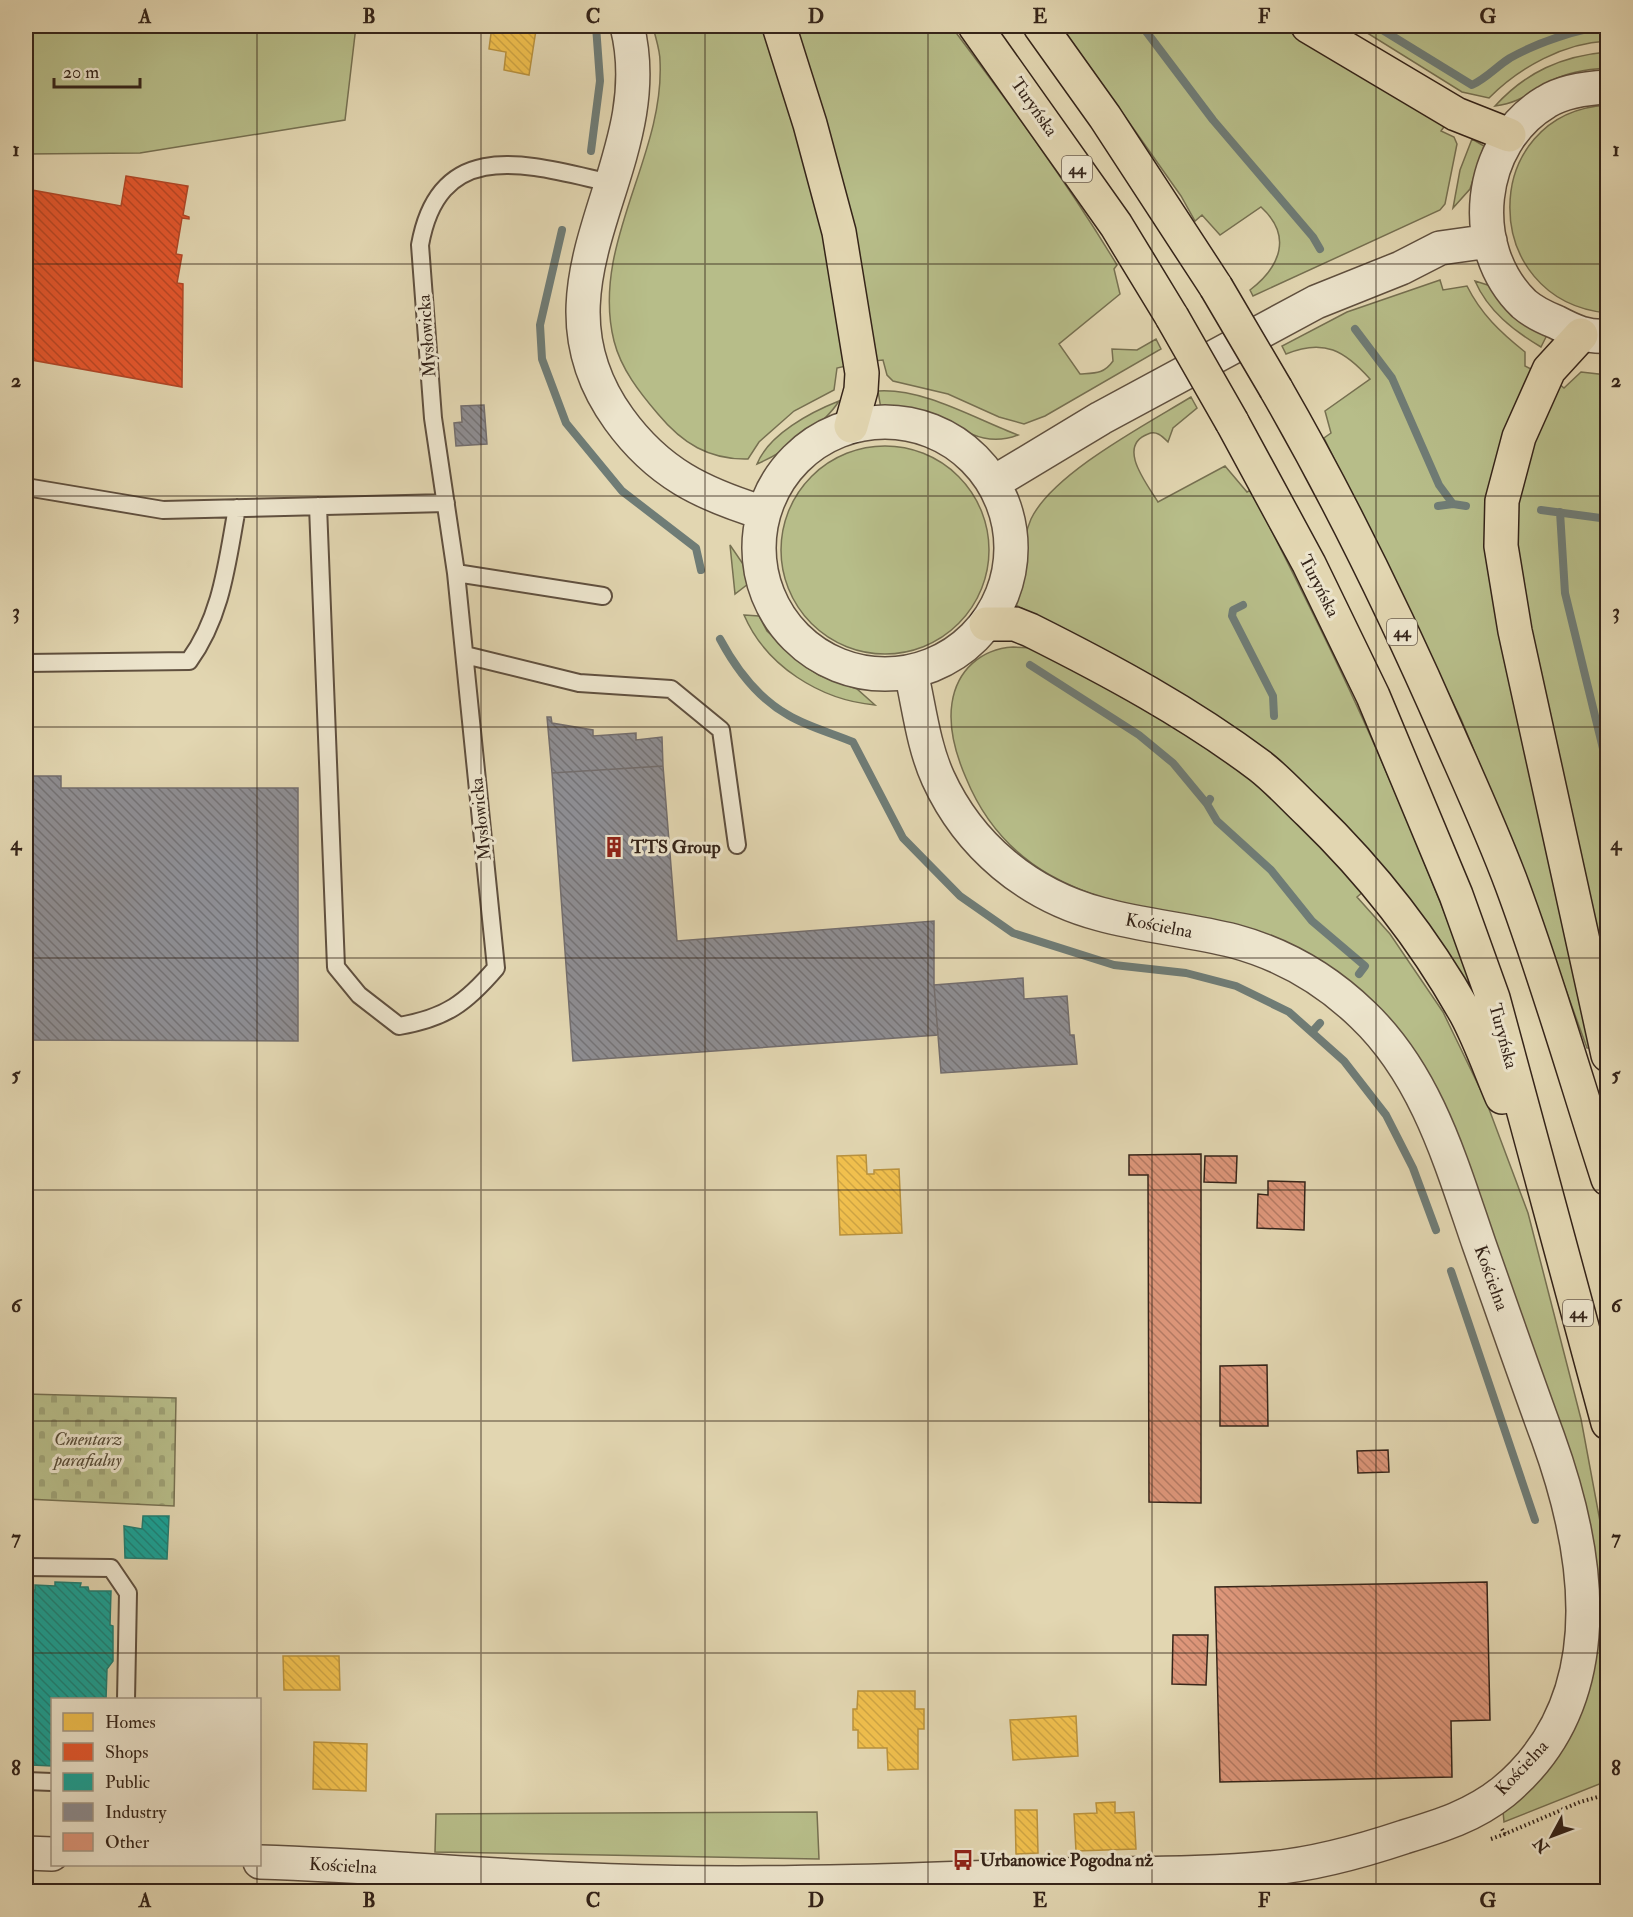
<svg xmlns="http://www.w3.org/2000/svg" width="1633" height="1917" font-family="'IM FELL Double Pica',serif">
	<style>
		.grass { fill: #b7bd89; stroke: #767051; stroke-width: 1.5 }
		.cemetery { fill: url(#cemetery-stones); stroke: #767051; stroke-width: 1.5 }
		.homes { fill: url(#homes-back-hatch); stroke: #b9923e; stroke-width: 1.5 }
		.shops { fill: url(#shops-back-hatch); stroke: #b04828; stroke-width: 1.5 }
		.public { fill: url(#public-back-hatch); stroke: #207d72; stroke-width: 1.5 }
		.industry { fill: url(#industry-back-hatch); stroke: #736e6e; stroke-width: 1.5 }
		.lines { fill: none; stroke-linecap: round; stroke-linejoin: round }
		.stream { stroke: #6f7c76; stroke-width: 8 }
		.building { fill: url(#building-back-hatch); stroke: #352419; stroke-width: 1.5 }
		.service-casing { stroke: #60503f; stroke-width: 20 }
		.minor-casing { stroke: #60503f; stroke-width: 36 }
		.tertiary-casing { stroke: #60503f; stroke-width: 36 }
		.trunk-casing { stroke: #352419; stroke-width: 36 }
		.path { stroke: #352419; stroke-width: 4; stroke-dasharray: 1.5 3; stroke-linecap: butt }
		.service { stroke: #ece4cc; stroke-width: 16 }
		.minor { stroke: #ece4cc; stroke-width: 33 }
		.tertiary { stroke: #ece4cc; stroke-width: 33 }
		.trunk { stroke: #e2d6b1; stroke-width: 33 }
		.trunk-bridge-casing { stroke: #352419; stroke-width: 36; stroke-linecap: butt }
		.trunk-bridge { stroke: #e2d6b1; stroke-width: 33 }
		.grid { fill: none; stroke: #352419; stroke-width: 1.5; stroke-opacity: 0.55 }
		.labels { text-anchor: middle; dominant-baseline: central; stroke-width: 6; stroke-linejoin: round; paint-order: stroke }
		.shield { fill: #ece4cc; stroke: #6c5e4f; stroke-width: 1.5 }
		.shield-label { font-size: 16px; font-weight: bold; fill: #352419 }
		.street-label { font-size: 18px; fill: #352419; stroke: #ece4cc }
		.poi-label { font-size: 18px; font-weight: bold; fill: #352419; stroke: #ece4cc; text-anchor: start }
		.park-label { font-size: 18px; font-style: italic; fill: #564a35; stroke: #ece4cc }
		.neatline { fill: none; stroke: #352419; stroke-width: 2 }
		.grid-label { font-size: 20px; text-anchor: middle; font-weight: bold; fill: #352419 }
	</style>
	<defs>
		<pattern id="cemetery-stones" width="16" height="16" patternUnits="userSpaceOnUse" patternTransform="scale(1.5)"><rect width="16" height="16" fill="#b7bd89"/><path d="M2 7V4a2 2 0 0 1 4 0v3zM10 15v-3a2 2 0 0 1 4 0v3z" fill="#9ea276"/></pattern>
		<pattern id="homes-back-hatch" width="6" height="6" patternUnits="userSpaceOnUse" patternTransform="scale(1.5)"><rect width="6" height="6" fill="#f2c14e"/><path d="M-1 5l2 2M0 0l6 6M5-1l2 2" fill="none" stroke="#d0a644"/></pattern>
		<pattern id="shops-back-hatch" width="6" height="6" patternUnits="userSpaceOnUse" patternTransform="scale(1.5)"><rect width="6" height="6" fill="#e4572e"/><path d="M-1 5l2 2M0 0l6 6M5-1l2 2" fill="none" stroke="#ba4826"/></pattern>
		<pattern id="public-back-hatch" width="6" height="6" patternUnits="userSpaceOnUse" patternTransform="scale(1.5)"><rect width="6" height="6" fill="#17a398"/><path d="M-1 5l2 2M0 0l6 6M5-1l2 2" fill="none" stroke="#16857b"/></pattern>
		<pattern id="industry-back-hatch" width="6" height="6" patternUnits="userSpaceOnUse" patternTransform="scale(1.5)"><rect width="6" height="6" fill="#8d8d92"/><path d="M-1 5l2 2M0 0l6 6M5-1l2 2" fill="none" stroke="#747376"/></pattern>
		<pattern id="building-back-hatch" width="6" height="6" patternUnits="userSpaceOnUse" patternTransform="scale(1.5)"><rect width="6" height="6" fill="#dd967a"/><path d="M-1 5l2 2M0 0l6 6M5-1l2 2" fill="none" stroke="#b47a63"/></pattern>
	</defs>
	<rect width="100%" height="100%" fill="#e2d6b1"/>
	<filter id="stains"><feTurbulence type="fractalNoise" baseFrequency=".00333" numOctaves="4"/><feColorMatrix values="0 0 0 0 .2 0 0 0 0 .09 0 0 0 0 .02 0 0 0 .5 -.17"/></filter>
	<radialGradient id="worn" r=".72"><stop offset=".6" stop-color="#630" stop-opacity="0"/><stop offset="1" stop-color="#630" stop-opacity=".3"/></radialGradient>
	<!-- grass -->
	<path class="grass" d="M26,26H356L345,120L140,153L26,154Z
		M653,26H762C789,102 813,181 829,261C836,295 840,331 846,366L837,368L834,390L794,411L759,442L748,459C709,460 682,443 658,414C640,393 621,369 614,341C590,244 665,157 660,61C660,49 655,37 653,26Z
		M792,26H951C1009,103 1067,182 1117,265L1114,269L1120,294L1059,344L1080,374C1095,373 1104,374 1113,361L1112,349L1137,350L1156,339L1161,349L1045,416L1024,424L999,417L948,394L893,381L887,375L883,360L874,361Z
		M1061,26H1282L1446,124L1441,131L1454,137L1457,144L1445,204L1440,210L1253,296L1250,290C1280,267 1293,236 1261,207L1220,235L1202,215L1195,221L1181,196Z
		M1356,26H1607V41C1564,43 1520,67 1489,98L1462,92Z
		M1607,52V68C1589,69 1568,72 1551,81C1530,92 1520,103 1495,106C1526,72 1562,56 1607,52Z
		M1607,105L1608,106L1607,313C1477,300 1478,113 1607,105Z
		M1472,139L1484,146L1470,189L1453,208L1460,170Z
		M1440,280L1443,290L1467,286C1481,314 1500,332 1525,352V366L1533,370C1508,418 1496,453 1487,507C1519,687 1546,870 1591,1048H1587L1514,847L1461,719L1324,438L1331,433L1325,411L1370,379C1345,351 1324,338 1286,354L1282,346L1347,312Z
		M1475,281L1494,287L1548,333L1541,347C1514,331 1488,311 1475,281Z
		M1581,372L1607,375V998L1521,598C1519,567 1514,536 1517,506C1522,463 1542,423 1558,383L1564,388Z
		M878,391C924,388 975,419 1018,435C982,449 961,426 929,415C913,410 898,409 881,409Z
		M1191,397L1197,408L1173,428L1168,442C1162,436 1156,430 1148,434C1116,446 1147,484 1158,502L1225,466L1247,492L1251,490C1292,571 1333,652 1370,735C1409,822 1444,910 1478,999L1473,1000L1436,941L1151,677L1012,603C1031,570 1018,548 1031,519C1053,473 1147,424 1191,397Z
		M839,401C824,425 783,453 757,464C769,434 811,412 839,401Z
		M781 550a104 104 0 1 1 208 0a104 104 0 1 1-208 0Z
		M730,545L743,564L748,584L735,594Z
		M744,615L759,616L767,631L806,667L819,675L857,689L875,705C820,700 766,666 744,615Z
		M1013,647L1034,648C1111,689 1189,729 1256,784C1296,816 1329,854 1364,891L1357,897L1390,934L1443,1012L1486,1101L1528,1213L1581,1419L1607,1559V1781L1504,1822L1503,1811C1522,1790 1547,1770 1563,1747C1586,1712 1596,1669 1597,1629L1455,1130C1419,1046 1378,991 1296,948C1255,937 1214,927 1172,917C1082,895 1005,873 966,778C956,755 948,729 952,703C957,670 981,649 1013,647Z
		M817,1812L819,1859L435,1852L436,1814Z"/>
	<!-- cemetery -->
	<path class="cemetery" d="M26,1394L176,1398L174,1506L26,1499Z"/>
	<!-- homes -->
	<path class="homes" d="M434,26H472L471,32Z
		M492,26L536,30L529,75L504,70L506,52L489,49Z
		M866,1155L867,1174H874V1170L899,1169L902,1233L840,1235L837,1156Z
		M283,1656H339L340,1690H284Z
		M858,1691H915V1709H924V1729H918V1769L888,1770L887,1748H858V1730H853V1709H857Z
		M1076,1716L1078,1756L1013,1760L1010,1720Z
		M314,1742L367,1744L366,1791L313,1789Z
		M1115,1802V1813L1134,1812L1136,1849L1076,1851L1074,1814L1097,1813L1096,1803Z
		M1015,1810H1037L1038,1853L1016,1854Z"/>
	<!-- shops -->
	<path class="shops" d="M126,176L188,186L183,215L189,217V219L182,218L176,254L182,255L177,283L183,284L182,387L26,359V189L121,206Z"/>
	<!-- public -->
	<path class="public" d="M143,1516H169L167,1559L125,1558L124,1526L142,1529Z
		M55,1582L81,1583L80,1587H88L89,1591H111L110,1625L113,1626V1661L107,1669L106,1700H52V1766L32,1765V1747L28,1746L27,1727L30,1726L31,1666L26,1658V1590H35V1585L55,1586Z"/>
	<!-- industry -->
	<path class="industry" d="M484,405L487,444L456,446L454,423L462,422L461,406Z
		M547,717H551L552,723L593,730V736L636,733V740L662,737L663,766L552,773Z
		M663,766L677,941L934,921V985L938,1035L573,1061L552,773Z
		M26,776H61V788H298V1041L26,1040Z
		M1023,978L1024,999L1067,996L1070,1035H1074L1077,1064L941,1073L934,985Z"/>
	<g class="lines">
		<!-- stream -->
		<path class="stream" d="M1142,26L1213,120L1313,237L1320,249
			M1376,26L1472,85C1487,78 1497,66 1510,58C1533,45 1581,26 1608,28
			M591,151L600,81L596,26
			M562,230L540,325L542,359L566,423L622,491L696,548L701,570
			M1355,329L1392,378L1439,485L1453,504L1466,506
			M1438,506L1453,504
			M1541,510L1608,519
			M1560,512L1565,593L1608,769
			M1243,605L1233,610L1232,616L1273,696L1274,716
			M720,639C736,669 758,698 788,715C808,727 832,733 853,742L903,838L960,896L1013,933L1114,965L1186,973L1236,986L1289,1012L1344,1061L1386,1115L1413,1168L1436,1230
			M1030,665L1139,735L1173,763L1207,804
			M1210,799L1207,804L1217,821L1271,870L1312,921L1365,966L1359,974
			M1312,1032L1320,1023
			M1451,1271L1535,1520"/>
	</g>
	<!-- building -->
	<path class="building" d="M1201,1154V1503L1149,1502L1148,1175H1129V1155Z
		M1205,1156H1237L1236,1183L1204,1182Z
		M1268,1181L1305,1182L1304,1230L1257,1228L1258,1194L1268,1195Z
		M1267,1365L1268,1426H1220V1366Z
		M1388,1450L1389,1472L1358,1473L1357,1451Z
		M1487,1582L1490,1720L1451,1721L1452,1777L1220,1782L1215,1587Z
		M1173,1635H1208L1206,1685L1172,1684Z"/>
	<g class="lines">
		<defs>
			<path id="service" d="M26,487L163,510L446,503
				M318,506L336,967L359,995L399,1026C446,1018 466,1003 496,968L456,573L433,418L420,245C440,133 533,166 611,183
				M456,573L603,596
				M465,655L579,683L671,689L721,730L737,845
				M26,663L189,661C222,616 227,562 237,508
				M26,1567L111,1568L128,1593L126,1700
				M26,1781L52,1782"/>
			<path id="minor" d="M26,1853L52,1854
				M260,1862C392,1866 524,1880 656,1882C788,1885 920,1880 1052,1875C1125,1873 1199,1875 1271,1868C1316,1864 1362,1851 1404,1837C1440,1826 1473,1816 1503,1792C1612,1702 1591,1557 1548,1438C1524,1373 1502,1309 1479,1244C1451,1163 1427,1076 1363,1015C1327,980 1282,954 1234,941C1190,930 1144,926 1100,914C1028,895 969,846 938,778C923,745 919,706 911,672"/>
			<path id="tertiary" d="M627,26C663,167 519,281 619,419C658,473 702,494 764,513
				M1608,87C1587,88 1563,91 1546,102C1477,143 1466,248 1524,304C1532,311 1546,318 1556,322C1573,331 1588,338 1608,336
				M759 548a126 126 0 1 1 252 0a126 126 0 1 1-252 0Z
				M993,483L1101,418L1316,302L1401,268L1440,248L1490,241"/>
			<path id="trunk" d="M779,26L810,124L839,232L862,373L861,390L851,426
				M975,26L1116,225L1172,317
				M1040,26L1105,117L1216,287
				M1308,26L1456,114L1509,135
				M1581,335L1549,370L1519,437L1502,501L1501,546L1515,631L1608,1055
				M1276,389C1340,500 1397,617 1448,734C1470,784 1493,834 1512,885C1548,982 1576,1080 1608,1179
				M1232,422L1309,564L1373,696L1456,895L1493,998L1608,1423
				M986,624H1015L1030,630C1110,670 1188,712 1260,766C1278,780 1294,798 1310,813C1371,872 1424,939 1466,1014C1480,1040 1490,1069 1502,1097"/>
		</defs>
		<!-- service casing -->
		<use href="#service" class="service-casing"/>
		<!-- minor casing -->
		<use href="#minor" class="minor-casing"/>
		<!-- tertiary casing -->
		<use href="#tertiary" class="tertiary-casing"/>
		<!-- trunk casing -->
		<use href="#trunk" class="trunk-casing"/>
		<!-- path -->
		<path class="path" d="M26,1412L27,1400
			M1502,1829L1505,1834L1580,1802L1608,1794
			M1491,1839L1505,1834"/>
		<!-- service -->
		<use href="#service" class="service"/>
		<!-- minor -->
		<use href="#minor" class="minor"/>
		<!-- tertiary -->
		<use href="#tertiary" class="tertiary"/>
		<!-- trunk -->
		<use href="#trunk" class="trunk"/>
		<defs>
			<path id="trunk-bridge" d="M1216,287L1276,389
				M1172,317L1232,422"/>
		</defs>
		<!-- trunk-bridge casing -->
		<use href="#trunk-bridge" class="trunk-bridge-casing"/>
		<!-- trunk-bridge -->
		<use href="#trunk-bridge" class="trunk-bridge"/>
	</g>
	<!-- grid -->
	<path class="grid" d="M257,26V1700M481,26V1892M705,26V1892M928,26V1892M1152,26V1892M1376,26V1892M26,264H1608M26,496H1608M26,727H1608M26,958H1608M26,1190H1608M26,1421H1608M26,1653H1608M257,1864V1892"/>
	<!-- icons -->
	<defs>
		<symbol id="building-bare" viewBox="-9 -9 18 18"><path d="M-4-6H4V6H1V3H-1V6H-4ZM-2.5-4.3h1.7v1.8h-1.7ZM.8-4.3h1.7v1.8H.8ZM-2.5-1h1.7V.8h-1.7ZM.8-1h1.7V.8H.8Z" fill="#8f2418" stroke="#ece4cc" stroke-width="2.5" paint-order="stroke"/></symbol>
		<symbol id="bus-bare" viewBox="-9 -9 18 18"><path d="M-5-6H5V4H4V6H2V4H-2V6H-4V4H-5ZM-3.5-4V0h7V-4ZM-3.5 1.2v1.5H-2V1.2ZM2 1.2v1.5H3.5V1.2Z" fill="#8f2418" stroke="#ece4cc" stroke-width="2.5" paint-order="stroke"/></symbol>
	</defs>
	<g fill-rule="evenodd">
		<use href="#building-bare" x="599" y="832" width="30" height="30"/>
		<use href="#bus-bare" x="948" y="1845" width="30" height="30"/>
	</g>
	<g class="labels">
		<!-- shield labels -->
		<g class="shield">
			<rect x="1062" y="156" width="30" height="26" rx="4.5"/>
			<rect x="1387" y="619" width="30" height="26" rx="4.5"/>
			<rect x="1563" y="1300" width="30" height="26" rx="4.5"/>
		</g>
		<g class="shield-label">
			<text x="1077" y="169">44</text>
			<text x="1402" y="632">44</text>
			<text x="1578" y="1313">44</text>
		</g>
		<!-- street labels -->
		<g class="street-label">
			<text transform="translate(1034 107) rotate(55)">Turyńska</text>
			<text transform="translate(427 336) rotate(-94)">Mysłowicka</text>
			<text transform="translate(1319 586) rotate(63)">Turyńska</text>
			<text transform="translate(481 819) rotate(-96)">Mysłowicka</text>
			<text transform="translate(1159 926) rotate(11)">Kościelna</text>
			<text transform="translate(1503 1036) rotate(75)">Turyńska</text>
			<text transform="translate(1491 1278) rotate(70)">Kościelna</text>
			<text transform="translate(1522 1768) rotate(-47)">Kościelna</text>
			<text transform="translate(343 1866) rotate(3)">Kościelna</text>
		</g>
		<!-- poi labels -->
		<g class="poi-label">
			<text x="631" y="847">TTS Group</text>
			<text x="980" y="1860">Urbanowice Pogodna nż</text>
		</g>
		<!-- park labels -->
		<g class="park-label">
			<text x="88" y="1439">Cmentarz<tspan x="88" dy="21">parafialny</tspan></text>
		</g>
	</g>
	<!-- margin -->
	<rect width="1633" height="1917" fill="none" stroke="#e2d6b1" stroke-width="66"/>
	<!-- legend -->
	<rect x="51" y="1698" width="210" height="168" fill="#ece4cc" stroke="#a39784" stroke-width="1.5"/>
	<rect x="63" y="1713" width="30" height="18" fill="#f2c14e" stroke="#a39784" stroke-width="1.5"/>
	<text x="105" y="1728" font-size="18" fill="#352419">Homes</text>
	<rect x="63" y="1743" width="30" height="18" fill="#e4572e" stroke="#a39784" stroke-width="1.5"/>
	<text x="105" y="1758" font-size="18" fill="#352419">Shops</text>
	<rect x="63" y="1773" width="30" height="18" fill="#17a398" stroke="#a39784" stroke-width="1.5"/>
	<text x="105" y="1788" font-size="18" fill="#352419">Public</text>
	<rect x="63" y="1803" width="30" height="18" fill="#8d8d92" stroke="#a39784" stroke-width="1.5"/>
	<text x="105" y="1818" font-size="18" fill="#352419">Industry</text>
	<rect x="63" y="1833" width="30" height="18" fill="#dd967a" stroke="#a39784" stroke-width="1.5"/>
	<text x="105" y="1848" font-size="18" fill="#352419">Other</text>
	<!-- north arrow -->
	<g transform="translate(1552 1836) rotate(229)" stroke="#ece4cc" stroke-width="4.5" paint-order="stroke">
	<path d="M0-4.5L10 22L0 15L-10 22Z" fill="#352419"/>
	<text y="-9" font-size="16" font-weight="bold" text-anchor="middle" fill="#352419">N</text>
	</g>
	<!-- scale -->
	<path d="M54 78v9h86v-9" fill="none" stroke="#352419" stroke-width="3"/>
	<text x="63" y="78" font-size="18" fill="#352419" stroke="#ece4cc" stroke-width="4.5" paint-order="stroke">20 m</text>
	<rect x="33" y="33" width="1567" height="1851" class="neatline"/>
	<g class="grid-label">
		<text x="145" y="23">A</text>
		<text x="369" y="23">B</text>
		<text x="593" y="23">C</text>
		<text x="816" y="23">D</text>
		<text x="1040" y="23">E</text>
		<text x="1264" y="23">F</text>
		<text x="1488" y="23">G</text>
		<text x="16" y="156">1</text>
		<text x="1616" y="156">1</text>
		<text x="16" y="387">2</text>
		<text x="1616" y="387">2</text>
		<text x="16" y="618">3</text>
		<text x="1616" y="618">3</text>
		<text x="16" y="850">4</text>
		<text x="1616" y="850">4</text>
		<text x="16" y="1081">5</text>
		<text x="1616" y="1081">5</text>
		<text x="16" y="1312">6</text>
		<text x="1616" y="1312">6</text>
		<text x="16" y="1544">7</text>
		<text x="1616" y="1544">7</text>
		<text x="16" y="1775">8</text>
		<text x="1616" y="1775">8</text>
		<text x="145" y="1907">A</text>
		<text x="369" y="1907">B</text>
		<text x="593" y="1907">C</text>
		<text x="816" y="1907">D</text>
		<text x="1040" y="1907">E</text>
		<text x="1264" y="1907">F</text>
		<text x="1488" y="1907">G</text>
	</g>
	<rect width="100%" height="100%" filter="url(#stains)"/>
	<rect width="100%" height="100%" fill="url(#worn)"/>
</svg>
